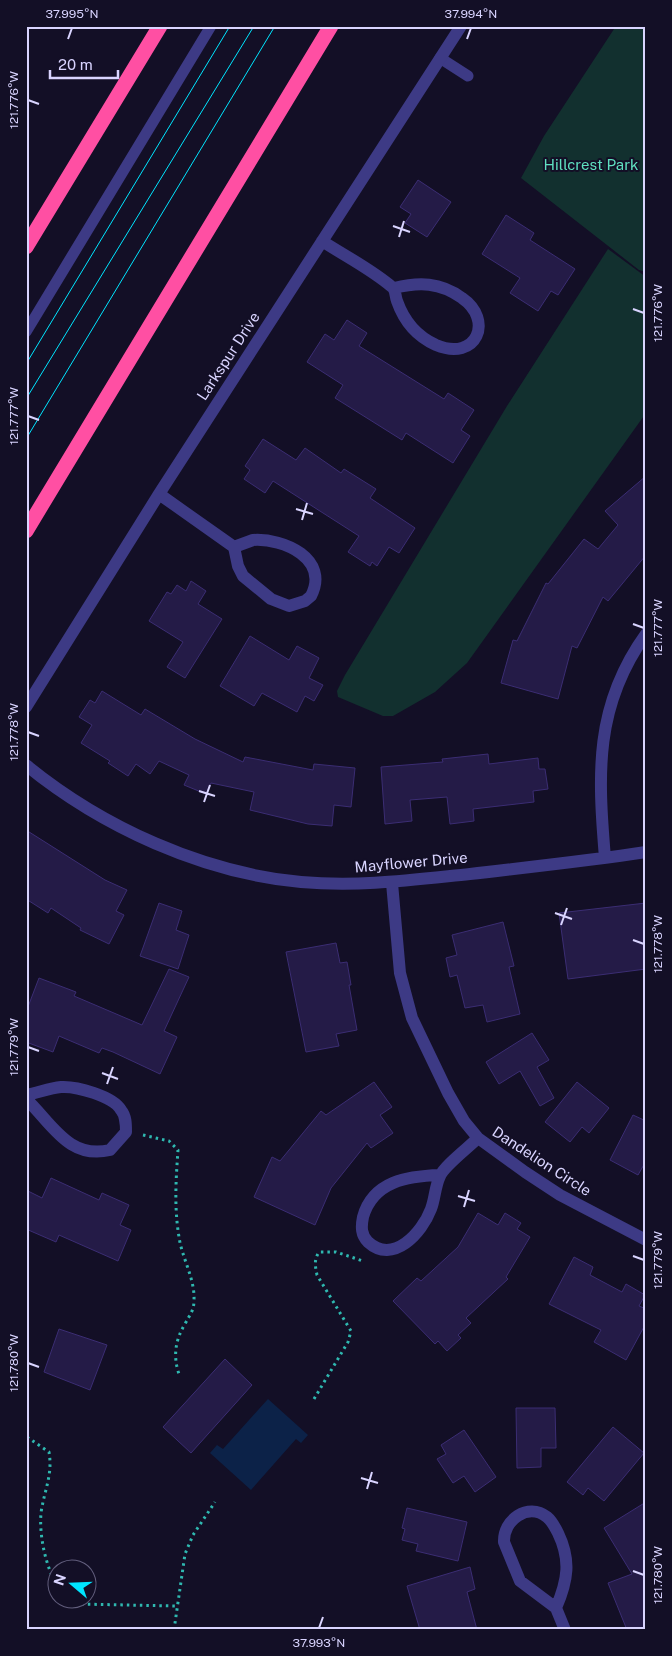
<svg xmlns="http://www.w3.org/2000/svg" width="672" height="1656" font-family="'Public Sans',sans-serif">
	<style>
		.green { fill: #12302f }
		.water { fill: #0c2248 }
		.building { fill: #241b47; stroke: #3b2d73 }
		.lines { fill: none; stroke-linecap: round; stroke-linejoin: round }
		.path { stroke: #2fb8b0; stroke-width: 3; stroke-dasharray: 2.5 4; stroke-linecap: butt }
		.lane { stroke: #3d3a85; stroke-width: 11 }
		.street { stroke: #3d3a85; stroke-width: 12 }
		.highway { stroke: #ff4fa3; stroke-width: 15 }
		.tram { stroke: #00e5ff; stroke-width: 1 }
		.ticks { fill: none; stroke: #d9d4ff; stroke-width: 2 }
		.labels { text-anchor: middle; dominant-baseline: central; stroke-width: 4; stroke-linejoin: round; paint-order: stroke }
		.park-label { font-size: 15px; fill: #5fe0c0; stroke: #130f26 }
		.street-label { font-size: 15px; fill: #d9d4ff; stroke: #130f26 }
		.neatline { fill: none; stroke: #d9d4ff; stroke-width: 2 }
		.ticks-label { font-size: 12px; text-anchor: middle; fill: #d9d4ff }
	</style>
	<rect width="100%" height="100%" fill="#130f26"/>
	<!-- green -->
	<path class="green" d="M616,26H646V272L639,270L521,178L544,136Z
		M608,249L646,277V413L467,663L435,692L393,716H383L338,697L337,691L345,675L507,406Z"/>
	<!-- water -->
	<path class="water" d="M268,1399L308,1435L301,1443L296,1439L251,1490L210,1453L217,1445L223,1449Z"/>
	<!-- building -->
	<path class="building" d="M418,180L451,202L427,237L405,223L411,214L400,207Z
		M506,215L534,233L530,240L575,269L558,295L551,291L538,311L510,293L520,278L482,254Z
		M347,320L367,333L359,346L444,399L448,393L474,410L461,430L470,436L453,463L406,433L402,440L335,398L343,385L307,362L325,334L334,340Z
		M263,439L296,460L305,448L341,473L344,469L376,489L370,498L415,528L399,553L389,547L377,566L372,562L370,566L348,552L359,536L273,481L265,493L244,479L250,470L245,466Z
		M646,476V555L608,601L603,597L577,648L572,646L558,699L501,683L513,640L517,641L546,583L548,584L584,539L598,549L618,525L605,511Z
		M191,581L206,591L198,604L222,619L185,678L167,667L183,642L149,621L167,592L171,594L177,585L186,591Z
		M250,636L289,660L297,646L319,658L309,678L323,685L314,701L305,696L297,712L262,693L254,706L220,686Z
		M102,691L141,715L145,709L195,739L243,762L245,757L313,770L314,764L355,768L351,807L334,805L332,826L308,824L250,810L254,792L211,783L206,794L184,785L189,775L159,761L150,774L136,764L128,776L108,763L110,761L81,743L92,725L79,717L90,700L95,703Z
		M488,754L489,764L538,758L539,769H545L548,789L533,791L534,802L473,809L474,821L450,824L447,797L410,800L412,821L385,824L381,767L443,762L442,759Z
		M26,830L105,880L127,890L116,911L124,915L109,944L80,930L81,928L51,908L48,913L26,899Z
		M159,903L182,911L176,930L189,935L178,969L140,956Z
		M646,903V969L568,979L559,913Z
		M503,922L514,966L509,967L520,1014L487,1022L483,1005L465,1008L457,975L450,977L446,958L457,955L452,935Z
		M336,943L340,963L347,962L351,985H349L357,1030L336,1034L339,1046L306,1052L286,952Z
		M169,969L189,977L164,1031L177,1037L160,1074L113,1052L102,1048L99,1053L59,1036L53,1052L26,1042V1012L39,978L76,992L74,996L142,1025Z
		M532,1033L549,1060L537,1067L554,1098L540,1106L520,1071L499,1084L486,1062Z
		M374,1082L392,1107L380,1115L393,1133L371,1148L367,1143L331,1188L315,1225L254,1197L272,1157L280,1161L321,1111L326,1115Z
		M577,1082L609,1108L589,1133L582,1127L570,1142L545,1122Z
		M633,1115L646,1121V1161L638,1175L610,1160Z
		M51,1178L99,1200L102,1193L129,1205L120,1225L131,1230L118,1261L59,1235L56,1242L26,1229V1190L42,1198Z
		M478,1213L498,1225L505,1213L521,1223L517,1229L530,1237L506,1277L508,1279L466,1318L471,1323L458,1335L461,1338L447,1351L438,1341L435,1344L393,1301L417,1278L421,1281L458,1247Z
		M574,1257L593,1267L590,1275L622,1292L626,1284L645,1295L639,1306L646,1309V1323L626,1360L594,1342L601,1330L549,1304Z
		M59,1329L107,1345L90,1390L44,1372Z
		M225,1359L252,1385L191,1453L163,1427Z
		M516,1408H555L556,1448H541V1467L517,1468Z
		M613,1427L644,1453L604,1501L588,1488L583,1495L567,1482Z
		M464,1430L496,1477L475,1492L464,1476L453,1483L437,1459L446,1454L441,1445Z
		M646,1502V1630H627L608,1583L632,1574L604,1528Z
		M407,1508L467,1522L458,1561L416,1551L418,1544L402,1540L405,1529L402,1528Z
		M470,1567L475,1589L467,1592L477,1630H420L407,1586Z"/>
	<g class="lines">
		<!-- path -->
		<path class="path" d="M143,1135L169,1141L178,1150C176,1179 174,1207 179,1237C182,1258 195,1279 194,1300C194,1311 190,1314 185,1324C175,1340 173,1357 179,1374
			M314,1399L348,1342L351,1331L317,1275C315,1265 314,1260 319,1252H336L363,1261
			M27,1437L49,1452C53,1475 44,1491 41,1513C39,1537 46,1567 58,1588
			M63,1598L78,1604L176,1606
			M174,1630L185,1554L193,1535L215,1502"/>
		<!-- lane -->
		<path class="lane" d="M440,58L468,76
			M26,332L211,26"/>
		<!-- street -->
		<path class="street" d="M322,241C345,256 371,269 392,287C396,290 395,296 397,301C404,321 416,336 436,345C477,362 494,320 462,298C440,282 419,282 394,288
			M159,494L234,547
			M253,540C284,538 330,559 311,596L305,601L289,606L271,599L243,576L238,566L234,547Z
			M26,707L159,494L461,26
			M26,765C102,827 203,873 301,882C360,887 411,880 470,874C529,867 587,861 646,852
			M605,858C598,774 594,706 646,634
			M392,883L400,973L412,1018L448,1093L464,1121L478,1138L525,1172L560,1195L646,1240
			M26,1095C38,1093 49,1088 61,1087C76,1086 113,1096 121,1110C126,1116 126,1124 126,1132L110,1150C68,1160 51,1122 26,1099
			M440,1175C408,1176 373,1181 363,1217C361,1227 361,1235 368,1242C393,1265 422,1233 431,1209C435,1199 435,1186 440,1176C444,1166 469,1147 478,1138
			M556,1608C568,1580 571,1560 558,1533C555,1527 552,1521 547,1517C528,1502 503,1520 504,1542L520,1581L556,1608L565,1630"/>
		<!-- highway -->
		<path class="highway" d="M26,247L160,26
			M26,531L331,26"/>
		<!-- tram -->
		<path class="tram" d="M26,364L230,26
			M26,399L254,26
			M26,439L275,26"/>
	</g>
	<!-- ticks -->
	<path class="ticks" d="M68,39L72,28M467,39L471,28M28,100L39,104M393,226L410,232M399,237L404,221M633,309L644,313M28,416L39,420M296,509L313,514M302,520L307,503M633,624L644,628M28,732L39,736M199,791L215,796M204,802L210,785M555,913L572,919M561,925L567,908M633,940L644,944M28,1047L39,1051M102,1073L118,1079M107,1084L113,1067M458,1196L475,1201M464,1207L469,1190M633,1256L644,1260M28,1363L39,1367M361,1478L378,1483M367,1489L372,1472M633,1571L644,1575M319,1628L323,1617"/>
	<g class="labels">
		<!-- park labels -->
		<g class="park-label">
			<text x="591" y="164">Hillcrest Park</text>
		</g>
		<!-- street labels -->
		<g class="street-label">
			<text transform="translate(228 356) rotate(-57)">Larkspur Drive</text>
			<text transform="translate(411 862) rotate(-5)">Mayflower Drive</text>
			<text transform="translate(542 1161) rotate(33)">Dandelion Circle</text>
		</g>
	</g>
	<!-- border -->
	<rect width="672" height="1656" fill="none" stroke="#130f26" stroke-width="55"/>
	<!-- north arrow -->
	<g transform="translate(72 1584) rotate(289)"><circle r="24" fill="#130f26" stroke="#625e7d"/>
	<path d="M0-4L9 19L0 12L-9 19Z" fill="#00e5ff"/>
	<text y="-8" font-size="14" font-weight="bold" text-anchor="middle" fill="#d9d4ff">N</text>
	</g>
	<!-- scale -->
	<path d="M50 70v8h68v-8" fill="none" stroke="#d9d4ff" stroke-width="2.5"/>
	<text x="58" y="70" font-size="15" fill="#d9d4ff" stroke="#130f26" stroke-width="4" paint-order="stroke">20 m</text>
	<rect x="28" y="28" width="616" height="1600" class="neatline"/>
	<g class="ticks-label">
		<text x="72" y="18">37.995°N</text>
		<text x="471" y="18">37.994°N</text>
		<text transform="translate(14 100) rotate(-90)" y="4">121.776°W</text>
		<text transform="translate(658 313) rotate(-90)" y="4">121.776°W</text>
		<text transform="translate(14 416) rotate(-90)" y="4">121.777°W</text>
		<text transform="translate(658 628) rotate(-90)" y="4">121.777°W</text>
		<text transform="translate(14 732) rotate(-90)" y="4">121.778°W</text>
		<text transform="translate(658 944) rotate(-90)" y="4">121.778°W</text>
		<text transform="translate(14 1047) rotate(-90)" y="4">121.779°W</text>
		<text transform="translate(658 1260) rotate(-90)" y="4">121.779°W</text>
		<text transform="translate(14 1363) rotate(-90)" y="4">121.780°W</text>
		<text transform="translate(658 1575) rotate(-90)" y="4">121.780°W</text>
		<text x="319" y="1647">37.993°N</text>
	</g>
</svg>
